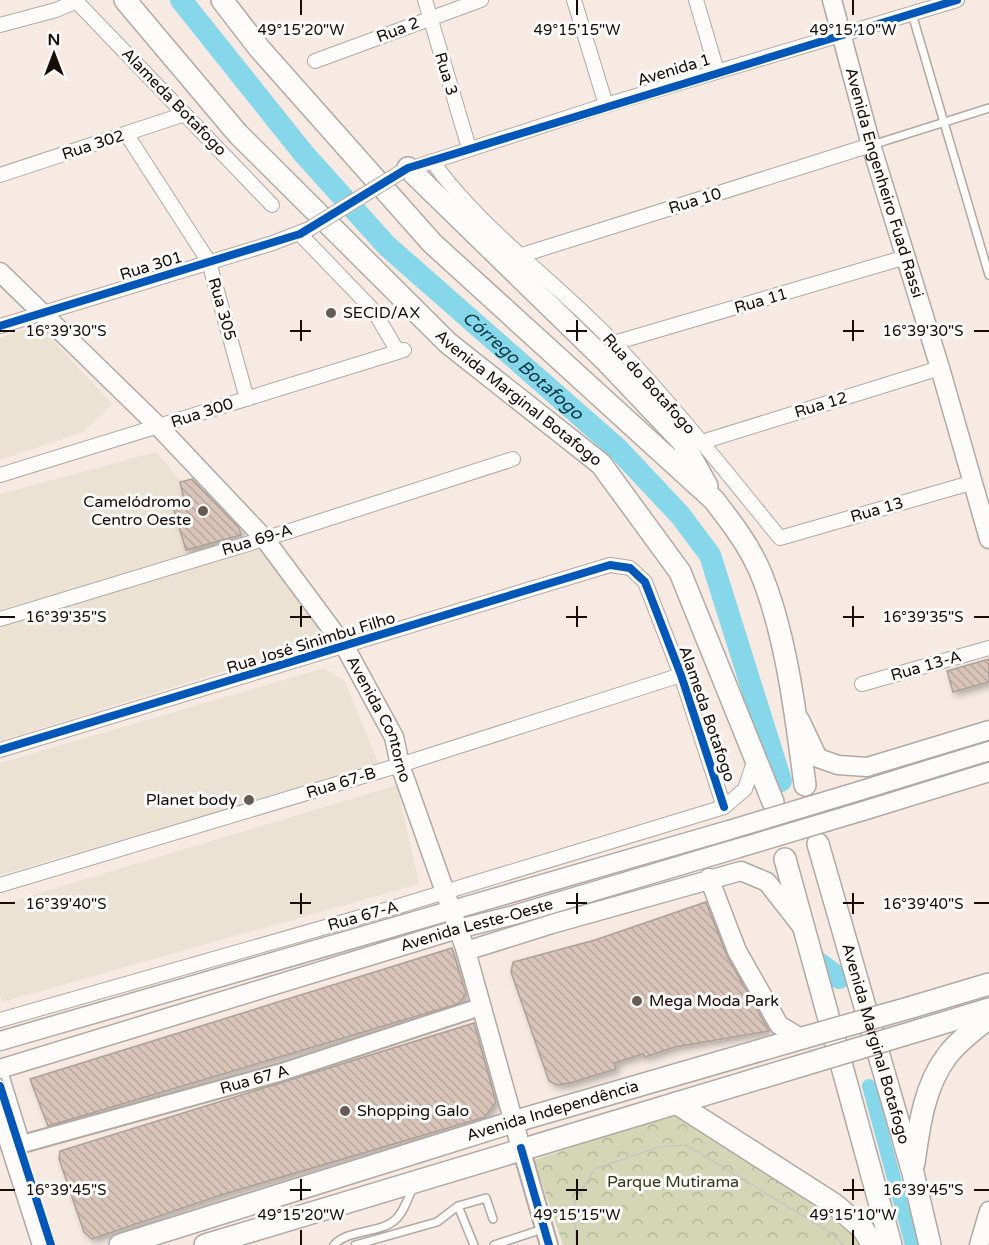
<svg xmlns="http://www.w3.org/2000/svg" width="989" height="1245" font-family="'Varela Round',sans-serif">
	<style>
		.commercial { fill: #ece2d3 }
		.forest { fill: url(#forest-crowns) }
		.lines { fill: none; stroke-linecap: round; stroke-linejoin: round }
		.canal { stroke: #87d7ea; stroke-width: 14 }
		.river { stroke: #87d7ea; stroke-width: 22 }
		.building { fill: url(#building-back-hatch); stroke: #aca099; stroke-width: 1.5; filter: url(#shadow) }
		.service-casing { stroke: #b3a8a2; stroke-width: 10 }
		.minor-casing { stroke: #b3a8a2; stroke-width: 16 }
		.tertiary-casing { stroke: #b3a8a2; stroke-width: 20 }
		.secondary-casing { stroke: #b3a8a2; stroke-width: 21 }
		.primary-casing { stroke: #b3a8a2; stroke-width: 24 }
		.service { stroke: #fefcfb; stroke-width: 7 }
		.minor { stroke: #fefcfb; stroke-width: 14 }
		.tertiary { stroke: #fefcfb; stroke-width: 16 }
		.secondary { stroke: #fefcfb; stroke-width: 18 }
		.primary { stroke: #fefcfb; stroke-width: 21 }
		.tram { stroke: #c8c5c3; stroke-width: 1.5 }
		.minor-bridge-casing { stroke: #b3a8a2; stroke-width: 16; stroke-linecap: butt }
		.secondary-bridge-casing { stroke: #b3a8a2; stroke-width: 21; stroke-linecap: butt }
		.primary-bridge-casing { stroke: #b3a8a2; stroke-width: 24; stroke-linecap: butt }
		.minor-bridge { stroke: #fefcfb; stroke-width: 14 }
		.secondary-bridge { stroke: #fefcfb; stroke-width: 18 }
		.primary-bridge { stroke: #fefcfb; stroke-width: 21 }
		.cycleway-casing { stroke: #fafafa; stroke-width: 11 }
		.cycleway { stroke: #0057b8; stroke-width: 8 }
		.ticks { fill: none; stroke: #180c06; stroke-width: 2 }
		.poi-dot { fill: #665a53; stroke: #fafafa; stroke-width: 2 }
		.labels { text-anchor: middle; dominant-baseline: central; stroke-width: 6; stroke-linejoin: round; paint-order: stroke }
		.street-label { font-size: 16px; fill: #180c06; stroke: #fafafa }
		.poi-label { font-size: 16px; fill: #180c06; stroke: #fafafa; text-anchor: start }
		.park-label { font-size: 16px; fill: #323a16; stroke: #fafafa }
		.water-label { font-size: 18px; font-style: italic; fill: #003a46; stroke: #fafafa }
		.ticks-label { font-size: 15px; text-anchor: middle; fill: #180c06; stroke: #fafafa; stroke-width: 6; stroke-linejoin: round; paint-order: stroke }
	</style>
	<defs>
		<pattern id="forest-crowns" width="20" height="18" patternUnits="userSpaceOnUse" patternTransform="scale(1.5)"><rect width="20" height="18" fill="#d4d7b6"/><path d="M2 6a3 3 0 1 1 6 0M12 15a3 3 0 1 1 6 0" fill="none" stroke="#b5b79b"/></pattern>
		<pattern id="building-back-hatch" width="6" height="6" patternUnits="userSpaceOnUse" patternTransform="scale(1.5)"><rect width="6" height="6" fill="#d8c4b8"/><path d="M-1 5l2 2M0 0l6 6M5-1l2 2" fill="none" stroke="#b9a79d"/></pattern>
		<filter id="shadow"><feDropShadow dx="3.5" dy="3.5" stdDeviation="3" flood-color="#0004"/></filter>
	</defs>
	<rect width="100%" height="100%" fill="#f6eae3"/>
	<!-- commercial -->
	<path class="commercial" d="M27,329L48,335L112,404L83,432L0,460V338Z
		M156,452L234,542L0,610V494Z
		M258,549L272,556L327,639L0,741V627L237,550Z
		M324,668L344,680L379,764L0,875V763Z
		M397,785L419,884L2,1002L0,993V905Z"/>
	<!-- forest -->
	<path class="forest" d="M682,1111L829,1210L873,1245H563L534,1160Z"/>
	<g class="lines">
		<!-- canal -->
		<path class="canal" d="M869,1086L912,1245"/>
		<!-- river -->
		<g class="river">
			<path id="s1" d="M181,0L304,154L387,246L618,449L680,515L710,555L781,781"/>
			<path d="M813,959L839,978"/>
		</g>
	</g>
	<!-- building -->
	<path class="building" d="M192,479L239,528L241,535L186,550L173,507L185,504L180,482Z
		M989,659V682L953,692L947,671Z
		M706,902L727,956L769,1031L675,1047L645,1057L643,1054L614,1063L616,1069L570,1083L557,1085L549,1081L511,972L513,962L595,940Z
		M452,948L466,994L459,1003L454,1005L48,1126L30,1079Z
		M474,1023L496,1102L485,1117L221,1195L92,1239L84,1232L59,1159L60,1151Z"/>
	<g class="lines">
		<defs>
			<path id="service" d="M912,14L989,275
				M872,145L989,108
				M3,1069L26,1143
				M458,1206L474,1245
				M334,1245C348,1229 379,1234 395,1220C404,1212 408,1198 413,1187
				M355,1245L437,1222L458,1206L486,1198L493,1219
				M494,1245L543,1229"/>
			<path id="minor" d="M75,0L272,205
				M425,0L469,148
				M574,0L606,105
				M696,0L717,71
				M0,25L56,10L77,1
				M315,61L481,0
				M127,135L209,262L247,399
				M432,161C483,232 556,281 615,344C674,406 727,473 780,538L974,482
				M403,171L606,105L957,0
				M0,175L185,114
				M300,234L374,311L398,352
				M519,256L871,145
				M0,326L273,243L309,229
				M614,343L906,257
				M702,442L940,368
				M0,475L404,350
				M0,619L290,531L513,459
				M862,684L989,648
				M0,750L610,565L630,568L645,582L681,675L724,807
				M0,885L400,765L681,675
				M0,1020L399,906L724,807L745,789L755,759"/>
			<g id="tertiary">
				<path id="s2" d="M26,1143L282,1072L480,1007"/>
				<path d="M521,1148L549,1245"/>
			</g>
			<g id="secondary">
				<path id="s3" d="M832,0L871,145L940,368L989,539"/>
				<path id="s4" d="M0,272L160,428L264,538L345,647L394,737L400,765L466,951L521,1148"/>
				<path d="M800,720L818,758L838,765L867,767L989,730"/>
				<path d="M859,791L989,751"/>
				<path d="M863,811L989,772"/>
				<path d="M709,878L737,951L779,1025L802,1039"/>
				<path d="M466,951L552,924L741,871L767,882L803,928"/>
				<path d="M0,1041L729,830"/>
				<path id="s5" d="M0,1069L458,929L514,915L739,848"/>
				<path d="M0,1114L42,1245"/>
				<path d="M979,1245L989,1211"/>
			</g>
			<g id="primary">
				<path id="s6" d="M125,0L238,134L448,343L601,464L680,572L773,802"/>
				<path d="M222,0L259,48L432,243L714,500C731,522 748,544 759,569C786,631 796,717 805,785"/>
				<path d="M408,168L606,361L682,441L707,486"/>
				<path id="s7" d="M818,844L913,1173L930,1245"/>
				<path d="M785,859L891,1245"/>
				<path d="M912,1007L989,984"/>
				<path d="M920,1030L989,1009"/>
				<path d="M676,1103L834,1204L863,1229L873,1245"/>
				<path d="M914,1163C919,1127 924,1086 947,1056C958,1041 975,1029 989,1018"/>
				<path id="s8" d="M120,1245L513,1122L806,1037"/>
				<path d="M205,1245L800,1066"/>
			</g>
		</defs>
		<!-- service casing -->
		<use href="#service" class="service-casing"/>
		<!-- minor casing -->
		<use href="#minor" class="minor-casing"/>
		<!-- tertiary casing -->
		<use href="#tertiary" class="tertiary-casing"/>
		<!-- secondary casing -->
		<use href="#secondary" class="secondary-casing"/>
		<!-- primary casing -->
		<use href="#primary" class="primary-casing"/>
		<!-- service -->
		<use href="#service" class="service"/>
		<!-- minor -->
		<use href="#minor" class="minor"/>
		<!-- tertiary -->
		<use href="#tertiary" class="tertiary"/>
		<!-- secondary -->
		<use href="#secondary" class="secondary"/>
		<!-- primary -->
		<use href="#primary" class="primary"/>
		<!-- tram -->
		<path class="tram" d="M576,1245L575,1201L595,1169L658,1147L686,1145L830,1232L844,1245"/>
		<defs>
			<path id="minor-bridge" d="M309,229L401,172"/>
			<path id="secondary-bridge" d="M729,830L859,791
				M739,848L863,811"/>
			<path id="primary-bridge" d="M806,1037L912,1007
				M800,1066L920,1030"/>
		</defs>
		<!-- minor-bridge casing -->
		<use href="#minor-bridge" class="minor-bridge-casing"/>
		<!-- secondary-bridge casing -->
		<use href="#secondary-bridge" class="secondary-bridge-casing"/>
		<!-- primary-bridge casing -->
		<use href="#primary-bridge" class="primary-bridge-casing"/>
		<!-- minor-bridge -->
		<use href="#minor-bridge" class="minor-bridge"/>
		<!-- secondary-bridge -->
		<use href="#secondary-bridge" class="secondary-bridge"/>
		<!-- primary-bridge -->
		<use href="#primary-bridge" class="primary-bridge"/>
		<defs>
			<path id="cycleway" d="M0,326L300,234L408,168L957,0
				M0,750L610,565L630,568L645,582L681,675L724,807
				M0,1086L51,1245
				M521,1148L549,1245"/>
		</defs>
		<!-- cycleway casing -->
		<use href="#cycleway" class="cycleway-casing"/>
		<!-- cycleway -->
		<use href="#cycleway" class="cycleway"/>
	</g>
	<!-- ticks -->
	<path class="ticks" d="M301,0V15M577,0V15M853,0V15M301,320V341M577,320V341M853,320V341M0,331H15M290,331H311M566,331H587M843,331H864M974,331H989M301,606V627M577,606V627M853,606V627M0,617H15M290,617H311M566,617H587M843,617H864M974,617H989M301,893V914M577,893V914M853,893V914M0,903H15M290,903H311M566,903H587M843,903H864M974,903H989M301,1179V1200M577,1179V1200M853,1179V1200M0,1190H15M290,1190H311M566,1190H587M843,1190H864M974,1190H989M301,1230V1245M577,1230V1245M853,1230V1245"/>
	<!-- markers -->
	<g class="poi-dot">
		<circle cx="331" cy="313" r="6"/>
		<circle cx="203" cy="511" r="6"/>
		<circle cx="249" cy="800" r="6"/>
		<circle cx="637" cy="1001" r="6"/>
		<circle cx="345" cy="1111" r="6"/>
	</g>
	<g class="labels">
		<!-- street labels -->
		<g class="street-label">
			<text transform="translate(398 30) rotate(-21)">Rua 2</text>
			<text transform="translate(674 70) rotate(-17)">Avenida 1</text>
			<text transform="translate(446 74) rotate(73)">Rua 3</text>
			<text transform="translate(174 102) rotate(46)">Alameda Botafogo</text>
			<text transform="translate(93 145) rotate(-18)">Rua 302</text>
			<text stroke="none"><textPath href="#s3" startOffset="190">Avenida Engenheiro Fuad Rassi</textPath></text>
			<text transform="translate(695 201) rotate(-17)">Rua 10</text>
			<text transform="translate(151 266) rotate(-17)">Rua 301</text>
			<text transform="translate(761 301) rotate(-16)">Rua 11</text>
			<text transform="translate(222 309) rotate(74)">Rua 305</text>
			<text transform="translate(649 384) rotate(48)">Rua do Botafogo</text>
			<text stroke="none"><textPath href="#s6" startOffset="561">Avenida Marginal Botafogo</textPath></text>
			<text transform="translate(821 405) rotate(-17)">Rua 12</text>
			<text transform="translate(202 413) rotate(-18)">Rua 300</text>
			<text transform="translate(877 510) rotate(-16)">Rua 13</text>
			<text transform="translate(257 540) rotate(-17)">Rua 69-A</text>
			<text transform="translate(311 643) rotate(-17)">Rua José Sinimbu Filho</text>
			<text transform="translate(926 666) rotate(-16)">Rua 13-A</text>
			<text transform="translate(707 714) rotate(71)">Alameda Botafogo</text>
			<text stroke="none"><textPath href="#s4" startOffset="591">Avenida Contorno</textPath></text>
			<text transform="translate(341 783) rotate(-17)">Rua 67-B</text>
			<text transform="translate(363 916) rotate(-16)">Rua 67-A</text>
			<text stroke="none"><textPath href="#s5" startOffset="498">Avenida Leste-Oeste</textPath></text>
			<text stroke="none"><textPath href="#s7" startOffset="208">Avenida Marginal Botafogo</textPath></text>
			<text stroke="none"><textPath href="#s2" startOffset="237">Rua 67 A</textPath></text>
			<text stroke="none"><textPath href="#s8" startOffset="453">Avenida Independência</textPath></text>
		</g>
		<!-- poi labels -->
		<g class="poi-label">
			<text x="343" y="313">SECID/AX</text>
			<text x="191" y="502" text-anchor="end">Camelódromo<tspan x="191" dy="18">Centro Oeste</tspan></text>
			<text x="237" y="800" text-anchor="end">Planet body</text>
			<text x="649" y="1001">Mega Moda Park</text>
			<text x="357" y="1111">Shopping Galo</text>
		</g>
		<!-- park labels -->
		<g class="park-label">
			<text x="673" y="1182">Parque Mutirama</text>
		</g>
		<!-- water labels -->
		<g class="water-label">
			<text stroke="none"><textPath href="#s1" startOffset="502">Córrego Botafogo</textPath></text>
		</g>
	</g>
	<g class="ticks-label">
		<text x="301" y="35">49°15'20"W</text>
		<text x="577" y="35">49°15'15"W</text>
		<text x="853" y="35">49°15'10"W</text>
		<text x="66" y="336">16°39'30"S</text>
		<text x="923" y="336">16°39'30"S</text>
		<text x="66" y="622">16°39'35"S</text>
		<text x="923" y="622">16°39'35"S</text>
		<text x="66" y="909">16°39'40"S</text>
		<text x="923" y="909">16°39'40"S</text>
		<text x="66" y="1195">16°39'45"S</text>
		<text x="923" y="1195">16°39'45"S</text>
		<text x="301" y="1220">49°15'20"W</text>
		<text x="577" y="1220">49°15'15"W</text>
		<text x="853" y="1220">49°15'10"W</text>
	</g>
	<!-- north arrow -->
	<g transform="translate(54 54)" stroke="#fafafa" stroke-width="4.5" paint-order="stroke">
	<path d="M0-4.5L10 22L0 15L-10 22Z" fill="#180c06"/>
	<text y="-9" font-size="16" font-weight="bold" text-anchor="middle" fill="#180c06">N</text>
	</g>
</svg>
